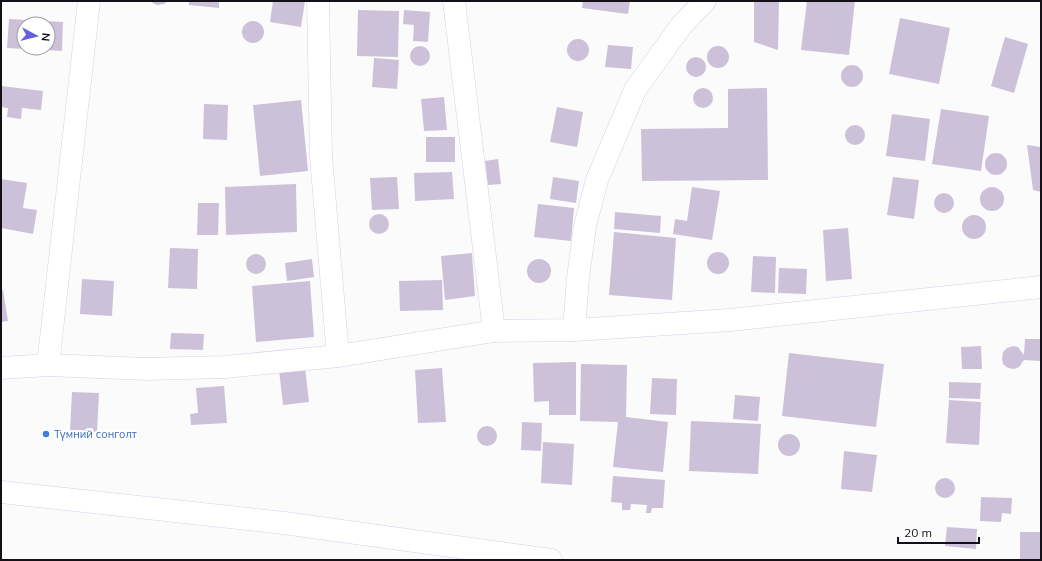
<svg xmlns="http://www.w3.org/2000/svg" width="1042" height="561" font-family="Mulish,sans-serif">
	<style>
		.building { fill: #cdc0d9 }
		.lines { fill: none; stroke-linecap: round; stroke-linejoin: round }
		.minor-casing { stroke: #dacde7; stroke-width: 23 }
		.tertiary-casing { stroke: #dacde7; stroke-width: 23 }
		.minor { stroke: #fff; stroke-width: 22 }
		.tertiary { stroke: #fff; stroke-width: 22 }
		.shop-dot { fill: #3f7fe0; stroke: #fff; stroke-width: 1.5 }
		.labels { text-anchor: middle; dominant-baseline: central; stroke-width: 4; stroke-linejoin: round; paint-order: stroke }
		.shop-label { font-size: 11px; fill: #366cbe; stroke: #fff; text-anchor: start }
	</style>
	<rect width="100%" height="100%" fill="#fbfbfb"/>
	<!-- building -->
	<path class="building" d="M149,1H168L164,4L157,5Z
		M189,1H219V8L189,5Z
		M273,1H305L301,27L270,22Z
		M583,1H630L628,14L582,8Z
		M754,1H779L778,50L754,42Z
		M807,1H855L849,55L801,50Z
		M358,10L399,11L398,57L357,56Z
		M404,10L430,12L428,42L413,41L414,25L403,24Z
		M900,18L950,28L939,84L889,74Z
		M9,19L63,22L62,51L33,49L48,48V24H24V49L7,48Z
		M242 32a11 11 0 1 1 22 0a11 11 0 1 1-22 0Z
		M1005,37L1028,44L1014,93L991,86Z
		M567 50a11 11 0 1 1 22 0a11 11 0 1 1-22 0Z
		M608,45L633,47L631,69L605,67Z
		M707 57a11 11 0 1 1 22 0a11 11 0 1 1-22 0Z
		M410 56a10 10 0 1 1 20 0a10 10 0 1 1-20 0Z
		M686 67a10 10 0 1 1 20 0a10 10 0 1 1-20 0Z
		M374,58L399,60L397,89L372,87Z
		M841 76a11 11 0 1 1 22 0a11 11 0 1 1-22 0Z
		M1,86L43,91L41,110L22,108L21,119L7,117L8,108L1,107Z
		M767,88L768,180L642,181L641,129L728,128V89Z
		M693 98a10 10 0 1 1 20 0a10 10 0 1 1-20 0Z
		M444,97L447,130L424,131L421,99Z
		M301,100L308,171L260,176L253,105Z
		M204,104L228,105L227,140L203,139Z
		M557,107L583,112L577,147L550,142Z
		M941,109L989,116L981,171L932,164Z
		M892,114L930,119L925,161L886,156Z
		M845 135a10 10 0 1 1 20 0a10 10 0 1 1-20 0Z
		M426,137H455V162H426Z
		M1027,145L1041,147V192L1033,190Z
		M985 164a11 11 0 1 1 22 0a11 11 0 1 1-22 0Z
		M498,159L501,184L488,185L485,161Z
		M452,172L454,199L415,201L414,173Z
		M397,177L399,209L372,210L370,178Z
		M553,177L579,181L576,203L550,199Z
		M893,177L919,180L914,219L887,215Z
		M1,179L27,183L23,208L37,210L33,234L1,228Z
		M296,184L297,232L226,235L225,187Z
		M692,187L720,191L712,240L673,234L675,219L687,221Z
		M980 199a12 12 0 1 1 24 0a12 12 0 1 1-24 0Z
		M934 203a10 10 0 1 1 20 0a10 10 0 1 1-20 0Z
		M198,203H219L218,235H197Z
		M538,204L574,208L571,241L534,237Z
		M615,212L661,216L660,233L614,229Z
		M369 224a10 10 0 1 1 20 0a10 10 0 1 1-20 0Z
		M962 227a12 12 0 1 1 24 0a12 12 0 1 1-24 0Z
		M848,228L852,279L826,281L823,230Z
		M614,232L676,238L672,300L609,295Z
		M170,248L198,249L197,289L168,288Z
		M707 263a11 11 0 1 1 22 0a11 11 0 1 1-22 0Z
		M472,253L475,296L445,300L441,256Z
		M246 264a10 10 0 1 1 20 0a10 10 0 1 1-20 0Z
		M753,256L776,257L775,293L751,292Z
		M312,259L314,277L287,281L285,263Z
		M527 271a12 12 0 1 1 24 0a12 12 0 1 1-24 0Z
		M779,268L807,269L806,294L778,293Z
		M82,279L114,281L112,316L80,314Z
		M442,280L443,310L400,311L399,281Z
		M310,281L314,337L256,342L252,286Z
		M1,290H3L8,321L1,322Z
		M171,333L204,334L203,350L170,349Z
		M1025,339H1041V361L1024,360L1019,367L1014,369L1008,368L1003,364L1002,358L1003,352L1007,348L1013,346L1018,347L1024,355Z
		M981,346L982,369H962L961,347Z
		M789,353L884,364L876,427L782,416Z
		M576,362V415H549V401L534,402L533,363Z
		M581,364L627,365L626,417L668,422L663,472L613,467L618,422L580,421Z
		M305,367L309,402L283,405L279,370Z
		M442,368L446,422L418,423L415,370Z
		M652,378L677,379L676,415L650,414Z
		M949,382L981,383L980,399L949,398Z
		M224,386L227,423L191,425L190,414L198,413L196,388Z
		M72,392L99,393L97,432L70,431Z
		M735,395L760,397L758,421L733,419Z
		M949,400L981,402L979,445L946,443Z
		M691,421L761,424L758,474L689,471Z
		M522,422L542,423L541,451L521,450Z
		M477 436a10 10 0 1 1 20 0a10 10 0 1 1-20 0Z
		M778 445a11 11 0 1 1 22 0a11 11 0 1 1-22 0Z
		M543,442L574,444L572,485L541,483Z
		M844,451L877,455L872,492L841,489Z
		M613,476L665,480L663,508H652L651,513H646L647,505L631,504L630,510H622V503L611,502Z
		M935 488a10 10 0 1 1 20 0a10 10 0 1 1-20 0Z
		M981,497L1012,498L1011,514L1002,513L1001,522L980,521Z
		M947,527L977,529L976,549L945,546Z
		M1020,532H1041V560H1020Z"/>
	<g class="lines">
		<defs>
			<path id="minor" d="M454,1L494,331
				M318,2L321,157L338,356
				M574,330L578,278L585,226L597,180L635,90L681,26L705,1
				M48,365L89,1
				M1,492L284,523L551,560"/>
			<path id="tertiary" d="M1,368L48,365L147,369L225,367L338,356L494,331L574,330L730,320L1041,287"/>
		</defs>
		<!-- minor casing -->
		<use href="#minor" class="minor-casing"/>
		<!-- tertiary casing -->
		<use href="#tertiary" class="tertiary-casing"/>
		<!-- minor -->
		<use href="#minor" class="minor"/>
		<!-- tertiary -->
		<use href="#tertiary" class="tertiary"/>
	</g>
	<!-- markers -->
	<circle class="shop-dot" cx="46" cy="434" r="4"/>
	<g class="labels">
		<!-- shop labels -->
		<g class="shop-label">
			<text x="54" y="434">Түмний сонголт</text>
		</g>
	</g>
	<!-- border -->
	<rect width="1042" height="561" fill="none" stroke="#141018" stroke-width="4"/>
	<!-- north arrow -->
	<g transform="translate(36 36) rotate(97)"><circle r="19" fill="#ffffff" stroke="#a19fa3"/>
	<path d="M0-3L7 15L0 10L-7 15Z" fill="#6161d9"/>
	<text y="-6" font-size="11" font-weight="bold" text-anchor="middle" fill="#141018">N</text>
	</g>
	<!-- scale -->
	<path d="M898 537v6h81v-6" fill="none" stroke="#141018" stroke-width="2"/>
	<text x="904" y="537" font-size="12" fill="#141018" stroke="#ffffff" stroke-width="3" paint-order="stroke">20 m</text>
</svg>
